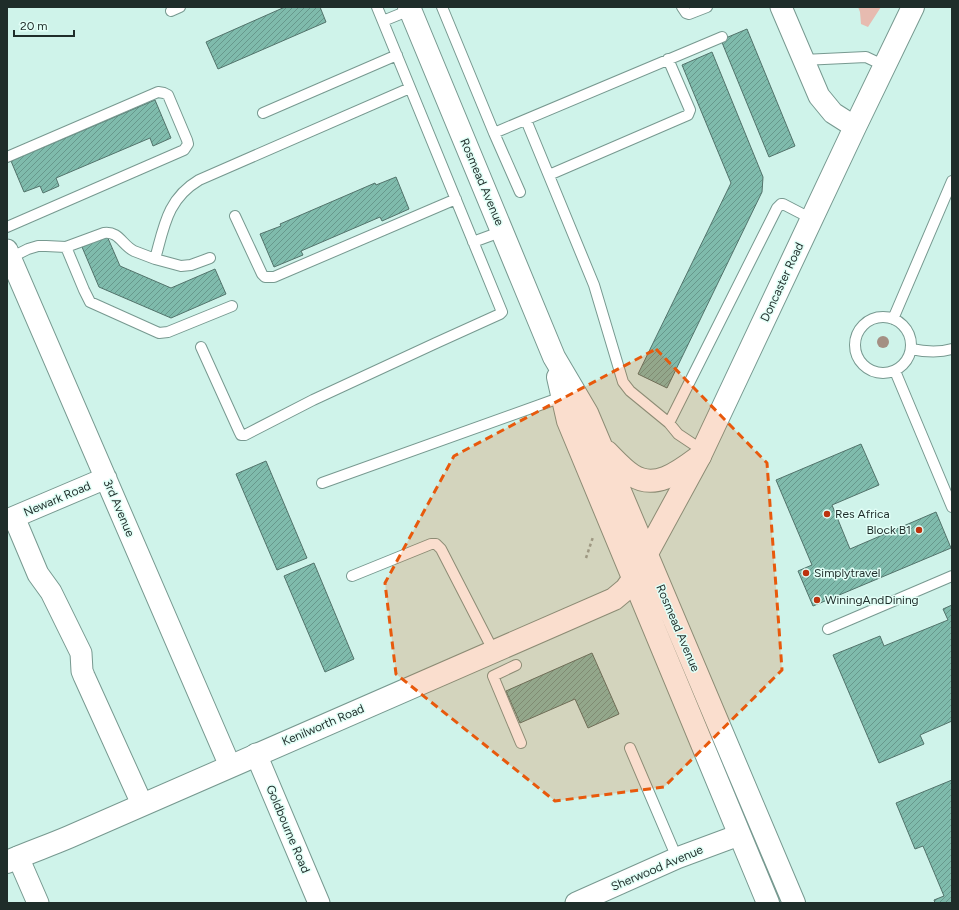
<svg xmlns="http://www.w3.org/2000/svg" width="959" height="910" font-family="Figtree,sans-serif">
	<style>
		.park { fill: #e7bbb0 }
		.building { fill: url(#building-hatch); stroke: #52736b }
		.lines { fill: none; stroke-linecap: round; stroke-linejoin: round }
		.service-casing { stroke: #779990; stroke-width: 12 }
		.minor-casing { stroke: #779990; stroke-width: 23 }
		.tertiary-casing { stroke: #779990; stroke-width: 24 }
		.secondary-casing { stroke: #779990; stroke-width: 24 }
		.path { stroke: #8ca8a1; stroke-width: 2.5; stroke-dasharray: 3 3; stroke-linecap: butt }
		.service { stroke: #fff; stroke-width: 10 }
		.minor { stroke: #fff; stroke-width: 21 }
		.tertiary { stroke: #fff; stroke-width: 22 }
		.secondary { stroke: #fff; stroke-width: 22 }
		.tree { fill: #a48f83 }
		.marked { fill: #e8590c; fill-opacity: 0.2; stroke: #e8590c; stroke-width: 3; stroke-dasharray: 8 5; stroke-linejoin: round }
		.poi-dot { fill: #bc320e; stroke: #e2fff7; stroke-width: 1.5 }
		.labels { text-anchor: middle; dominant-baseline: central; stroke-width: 3; stroke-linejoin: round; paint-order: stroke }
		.street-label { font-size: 12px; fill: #1f2d2a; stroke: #e2fff7 }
		.poi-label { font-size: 12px; fill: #1f2d2a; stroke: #e2fff7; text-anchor: start }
	</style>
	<defs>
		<pattern id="building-hatch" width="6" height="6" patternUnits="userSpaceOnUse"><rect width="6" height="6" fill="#7fbbac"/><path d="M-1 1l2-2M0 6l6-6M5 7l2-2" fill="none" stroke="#67988c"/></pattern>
	</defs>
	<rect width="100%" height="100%" fill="#cff3ea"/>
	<!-- park -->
	<path class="park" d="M858,7H881L868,27L861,24L860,12Z"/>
	<!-- building -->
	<path class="building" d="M285,7H320L326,22L218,69L206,42Z
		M747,29L795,146L769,157L721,40Z
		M712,52L763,177L762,192L667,388L638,374L731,183L682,65Z
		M155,100L171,138L153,146L150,138L56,178L59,186L43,193L40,186L24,192L11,161Z
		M396,177L409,209L382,221L380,217L301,251L303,255L274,267L260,234L281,226L280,224L375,183L376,185Z
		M107,236L120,266L171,288L215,269L226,294L171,318L99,287L82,247Z
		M861,444L879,485L832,505L850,549L936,512L951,548L813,606L798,571L812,565L776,480Z
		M266,461L307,558L277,570L236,474Z
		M314,563L354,659L325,672L284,576Z
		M952,605V721L920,735L924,744L879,763L833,655L880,636L884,646L948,620L943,609Z
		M592,653L619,714L588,728L575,699L520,723L506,691Z
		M952,780V903H935L934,900L944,896L923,846L915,849L896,803Z"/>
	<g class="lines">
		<defs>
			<path id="service" d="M442,7L494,133L520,192
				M682,7L686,13L689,14L707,7
				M171,11L180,7
				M383,21L410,10
				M803,60L866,57L885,66
				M263,113L397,55
				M526,120L594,285L623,382L630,391L669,423L678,434L702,450
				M494,133L722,37
				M7,157L158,92L164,93L168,95L187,140L188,144L184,150L7,227
				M549,175L688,115L690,110L668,59
				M235,216L262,274L265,277H274L456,199
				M473,242L503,231
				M66,247L84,290L90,302L159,333L168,332L232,306
				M10,258L28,249L38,246H46L66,247L104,233C119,231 122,245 134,251L155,259L181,266L191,265L210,258
				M155,259C164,227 167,199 199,180L410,88
				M855 345a28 28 0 1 1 56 0a28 28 0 1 1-56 0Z
				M893,319L952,181
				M201,347L239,431L241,435H245L313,400L436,343L500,314L502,312L377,7
				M911,349C926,352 938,353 952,349
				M895,371L952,507
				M669,423L777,208L781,204H783L812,219
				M322,483L562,397
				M352,576L431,544H436L441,549L494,652
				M828,629L952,576
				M516,665L493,676L521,743
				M630,748L677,858"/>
			<path id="minor" d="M781,7L819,96L833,113L855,127
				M7,250L230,766
				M14,517L38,574L51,592L81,653L82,671L84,676L142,804
				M7,520L106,478
				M256,754L319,903
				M18,857L38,903
				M576,903L677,858L739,835"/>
			<path id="tertiary" d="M7,862C27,853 48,846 69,837C250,757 432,679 614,599L626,589L633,579L700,456L855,127L913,7"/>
			<path id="secondary" d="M409,7L554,357L587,413L794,903
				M558,377L568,421L768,903
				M607,452C615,460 623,469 632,475C656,491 681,470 700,456"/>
		</defs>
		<!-- service casing -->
		<use href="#service" class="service-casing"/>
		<!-- minor casing -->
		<use href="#minor" class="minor-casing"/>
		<!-- tertiary casing -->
		<use href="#tertiary" class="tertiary-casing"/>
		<!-- secondary casing -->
		<use href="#secondary" class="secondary-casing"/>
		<!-- path -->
		<path class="path" d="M586,558L593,537"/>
		<!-- service -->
		<use href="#service" class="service"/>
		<!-- minor -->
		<use href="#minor" class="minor"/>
		<!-- tertiary -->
		<use href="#tertiary" class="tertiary"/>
		<!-- secondary -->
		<use href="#secondary" class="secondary"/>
	</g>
	<!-- trees -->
	<circle class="tree" cx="883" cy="342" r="6"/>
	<!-- marked area -->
	<path class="marked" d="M656,349L767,463L782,670L664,787L555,801L396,674L385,583L454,456Z"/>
	<!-- markers -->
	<g class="poi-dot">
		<circle cx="827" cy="514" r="4"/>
		<circle cx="919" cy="530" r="4"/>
		<circle cx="806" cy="573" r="4"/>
		<circle cx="817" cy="600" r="4"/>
	</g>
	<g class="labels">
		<!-- street labels -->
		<g class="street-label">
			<text transform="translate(482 182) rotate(67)">Rosmead Avenue</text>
			<text transform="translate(782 282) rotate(-65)">Doncaster Road</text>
			<text transform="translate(57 499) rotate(-23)">Newark Road</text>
			<text transform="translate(119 508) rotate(67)">3rd Avenue</text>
			<text transform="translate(678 628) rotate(67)">Rosmead Avenue</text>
			<text transform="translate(323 725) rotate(-23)">Kenilworth Road</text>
			<text transform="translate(288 829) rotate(67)">Goldbourne Road</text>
			<text transform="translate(657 868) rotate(-23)">Sherwood Avenue</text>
		</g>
		<!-- poi labels -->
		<g class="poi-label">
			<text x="835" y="514">Res Africa</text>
			<text x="911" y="530" text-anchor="end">Block B1</text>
			<text x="814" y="573">Simplytravel</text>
			<text x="825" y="600">WiningAndDining</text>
		</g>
	</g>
	<!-- border -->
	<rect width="959" height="910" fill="none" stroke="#1f2d2a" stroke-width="16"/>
	<!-- scale -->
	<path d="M14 30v6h60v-6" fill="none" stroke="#1f2d2a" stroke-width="2"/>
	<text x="20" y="30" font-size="12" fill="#1f2d2a" stroke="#e2fff7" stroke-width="3" paint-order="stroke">20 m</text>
</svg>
